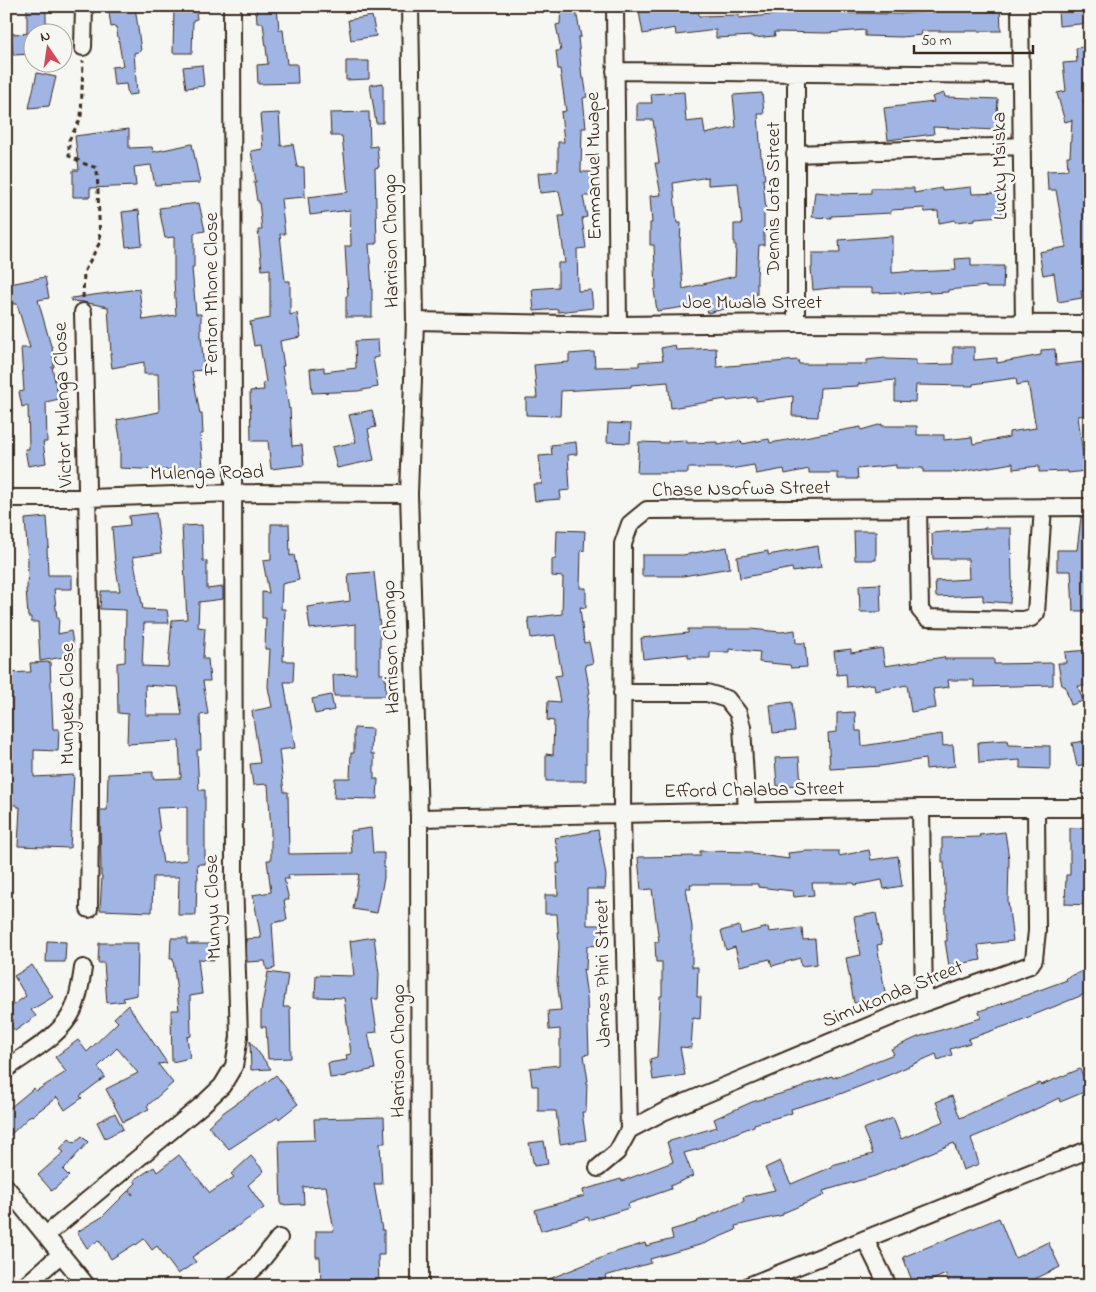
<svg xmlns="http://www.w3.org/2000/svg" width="1096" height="1292" font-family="'Indie Flower',sans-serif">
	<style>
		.building { fill: #a0b5e3; stroke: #3b2a1e; fill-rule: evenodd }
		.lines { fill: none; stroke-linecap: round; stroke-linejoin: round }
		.minor-casing { stroke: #3b2a1e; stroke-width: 20 }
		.path { stroke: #3b2a1e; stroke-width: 3; stroke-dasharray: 5 4; stroke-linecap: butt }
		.minor { stroke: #f6f6f2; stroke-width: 16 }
		.labels { text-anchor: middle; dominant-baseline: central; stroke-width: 5; stroke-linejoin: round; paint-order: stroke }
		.street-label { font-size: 20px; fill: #3b2a1e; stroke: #f6f6f2 }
	</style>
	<rect width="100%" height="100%" fill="#f6f6f2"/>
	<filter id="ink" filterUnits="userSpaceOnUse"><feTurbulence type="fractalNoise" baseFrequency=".02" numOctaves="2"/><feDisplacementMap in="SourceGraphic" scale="10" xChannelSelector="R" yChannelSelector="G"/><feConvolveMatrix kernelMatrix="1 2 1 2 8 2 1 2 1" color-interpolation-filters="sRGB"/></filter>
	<g filter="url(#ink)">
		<!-- building -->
		<path class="building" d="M27,6H46V32H27Z
			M108,6H135L141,51L134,53L137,94L128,95L126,84L114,85L112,67L123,66L116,26L111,27Z
			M174,6H195L197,19L193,20L192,53H173Z
			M256,6H277L279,30H283L287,64H297L298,83L258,84L257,65L268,64L263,23H257Z
			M561,6H575L581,37H578L582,78H584L587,97L583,98L586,128H582L581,172H592V196H583L587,217L582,218L586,248L577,249L578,291L591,290L593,308L558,312V309L534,311L532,289L558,287V263H565L559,216H564L559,191L540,193L538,173L558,171V142H564L561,112L566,111L560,69H558L556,51H561L556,25L560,24Z
			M638,6H698L699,16L739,15V18L792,13L793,7L844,6L845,13L898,14L941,11V6H1000L1001,31H921L922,35L901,37L865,36V30L827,33L774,32L775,36L753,38V36L716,38V30L676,35L675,28L643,34Z
			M1078,6H1090V23L1059,26L1058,8Z
			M372,16L376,36L351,40L348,20Z
			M32,33V54L13,55L11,34Z
			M1090,46V98L1083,100L1090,125V188H1085L1090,215V290L1081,291L1082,298L1058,302L1054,273L1043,275L1039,252L1066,247L1056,190H1048L1047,171L1068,170L1067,156H1070L1072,120L1065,122L1057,93L1066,91L1063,63L1077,62L1076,48Z
			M346,61H369V79L346,80Z
			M202,65L204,86L186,88L183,67Z
			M37,73L56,77L49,106L29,108Z
			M383,83V123H376L370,85Z
			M684,92L686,122L703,120L705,134L736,127L733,95L762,93L764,114H758L761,157H762L765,179H763L766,211H764V245H759L757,276V308L724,309L708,313L706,304L657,311L654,290L656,289L654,245H650V223H652L650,196L661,195L655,163H659L653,120H637V103H652L651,94ZM708,177V185L738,183L742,224H734V245H736L735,276L683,289L680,245L681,223H677L673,183Z
			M944,93L945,97L998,99L996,130L933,127L934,134L888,140L884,108L934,102L932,97Z
			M369,112L370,147L377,146L379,167L375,168L377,244H369L372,288V317H346V296H348L345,246H351L350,210L310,215L308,197L348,192L342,136H331L330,113Z
			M279,113L281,146L293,144L297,167H304L305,197L281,199L285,234H280L285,281H290V315L297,313L301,337L280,341L284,366H282L289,409L290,408L292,446L302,445L304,465L271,469L268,441H251L250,391L264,390L263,383L266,382L260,345L254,346L250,322L270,318V269L262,270L258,230H262L259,201H257L254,182H256L251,151L263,149L260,114Z
			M129,129V148L152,147L153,152L192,144L200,183L155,185L151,165L134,167L136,186L90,188V197H73V170H79L75,136Z
			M971,187L972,194L1001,193L1002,216L975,218V220L955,222V220L939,223L938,211L925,212L924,208L891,210V213L831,216V218L812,217L815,192L837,194L871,193V188H914V193L942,188V190Z
			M199,203L205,231L194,233V268H192L196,314H201V336L204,370L192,371L200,414H202L203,434H200L203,467L162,470L120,468V438L117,420L159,412L158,374H144V362L112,368L110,354H111L108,307L83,302L71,301V298L139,289L143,320L176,315L174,281V237L165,238L159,208Z
			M139,210L142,245L126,247L122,212Z
			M892,236V273L915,271L916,272L956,270L955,259L971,258V266H1004L1003,288H986V286L948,290V292L929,293V291L901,294V292L872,293V288H830L813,290L811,268H812V253H840L839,240Z
			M45,277L49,298L38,300L51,346H52L54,367H52L59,399L46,402L47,442H43L46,463L28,466L25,449H29L28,405L22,407L19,392L24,391L21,348H30L17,304H13L10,284Z
			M378,340L379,357L373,358L378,387L358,391L312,393L310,369L324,367V372L356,368L355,341Z
			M675,345L676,350L716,348L717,367L798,360L799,364H867V360L885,358L886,359L916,360V365L953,364V347H974V360L997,358V363L1041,355V350L1055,349L1056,365L1083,362L1089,415L1078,416L1085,471L1068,473V471L1039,472V466L1013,469V463L955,473V472H923V468H896V465L857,469L858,479H838V473H809V469L785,474L784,469L756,474L754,465L730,469L729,468H688V473H637L639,442L668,443V441L687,440V443L717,442V445L741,441L742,444L769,439L770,443L861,427V430L882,424V426H917V435H944V440L972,437L973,444L1009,437V432L1036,428L1028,383L1017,385L1016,378L973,384V386L916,385L915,402L895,401V380L858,384V386L820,388L818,417L792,416L793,396L756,401V397L727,401L726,399L671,408L668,382L631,385V387L561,391L560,416L526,415V398H537L534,365L569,362V354L594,352L595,367L639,366V362L663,360L661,348Z
			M372,410L376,427L368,429L374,460L337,468L332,447L356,442L349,415Z
			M608,423L631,424L630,443L607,442Z
			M576,442L577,454L568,455L570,490L560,491L561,499L535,501L533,484H542L539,456L552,455L551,445Z
			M156,513L161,553L133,557L143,609L167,610L169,623H144L142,666L168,667L172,620L187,619L182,526L202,525L203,561H207V589L223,587V599L199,602L198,627L205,628L203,659H208L210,681H203L208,714L200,715L201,750H197L199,790H205V864H197L198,879H197L196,915H178L179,877H153L152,912L100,910L102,876H101L100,810H107L108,774L153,772V779L181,778L179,741L127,744L128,714L118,713L117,663L125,662L126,610L100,609L101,591H120L115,563L112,527L130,525L129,516ZM145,685L178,687L182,715H146ZM187,807V860L163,863L158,831H160L157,808Z
			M47,517L49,547L47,548L48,575H72V589H54L57,618H59L58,634L71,631L75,655L40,661L38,622H31V617H28L26,589H27L28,562L25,519Z
			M1081,517H1090V611H1073L1071,571H1057V550H1077Z
			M271,524H289L290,556L294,555L299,580L282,584L281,609H285L283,661H294L293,682H284L295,748L279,750L284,792H288L289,854L352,853L350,831L371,828L373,853H384V878L377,913L353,909L359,874L288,875L289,879H284L289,900H284L287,920L272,923L275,968L267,970L265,961L247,962L246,939L261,938L253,895L271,892L267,860H271V831L268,784L253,785L250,764L260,763L252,711L272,707L268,687L270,649H265L266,618H262V592L269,593L263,561L271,560Z
			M984,528H1011L1012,580L1010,603L983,601V595L936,597L935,581L969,579L968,559H933L932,533L984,529Z
			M557,530L585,531L584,551L581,550L580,588H586V608L580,607L584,643L589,642L593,663L585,665L590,693H589L586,722V781H546V754L553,755L554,721L547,720L548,701L560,702L555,676L562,675L555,635L531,638L528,618L562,614L563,577L552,576V559H556Z
			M854,531H876V560H855Z
			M818,546L821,567L793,572L792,568L740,578L737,557L768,551V555Z
			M727,547L730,568L683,576H642V555H683Z
			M374,572L380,627V674H385L386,696H334L333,675L356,674V624L310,629L307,607L350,601L348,574Z
			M880,584L881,612H860L859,585Z
			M688,629H750L781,632L795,630L796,643H805L807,667L791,668L790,665L759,662L760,652L729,649V652H710V658H688V654L643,659L641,638L688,633Z
			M882,648L885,666L944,657L945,659H994V664L1053,663V685L974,687V680H948L949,687L933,689L936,708L911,712L907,685L875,691L874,684L847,687L846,674L837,675L834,651L851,649V653Z
			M1089,650L1090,686H1078L1083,701L1071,705L1065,686H1062L1058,663H1066L1065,652Z
			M50,662L53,729H59L58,751L34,750V777L74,775L70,848L18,846L20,807H17V805H6V673L31,672L30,663Z
			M331,695L334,710L315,714L312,699Z
			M792,702L795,731L773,733L770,705Z
			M855,712L856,731H861L862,746L942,734L943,746L953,745L955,766L926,769L925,759L881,766L830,769L828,733L837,732V713Z
			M354,728L372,729L371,754H374V779H378L377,799L334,798L335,778H350L351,753H354Z
			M1007,740L1008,745L1050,746V769L1020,768V760L979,763L978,742Z
			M1090,740V763L1077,766L1072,743Z
			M799,757L801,785L777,786L775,758Z
			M1090,827L1088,905L1065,904L1066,875H1070V828Z
			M598,830L606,876L605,889H587V925H604V945L587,946L586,970L583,969L587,997L589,1054L584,1055L588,1081H587L586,1112H582L586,1140L560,1144L556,1111H538V1086H532L530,1068L560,1065V1029L549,1030L548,1011L561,1010L557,981L559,946L557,914H545V895H558L557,863H560L555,838Z
			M1005,832L1009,859L1008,902L1013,941L978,945L981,960L949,966L945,941H947L944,862H942V838L980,837L979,835Z
			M869,850L871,860L898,856L902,886L884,889L882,880L855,885L854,883H812L814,895L794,897L793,891L758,887V884H690L691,888H686L692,927V967H698L697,997H701L700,1019L693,1018L691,1048L680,1047L685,1075L653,1080L650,1059L657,1057L660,996H662V962H656L655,942H659L652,889L641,890L638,857L700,856V851L752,852V854L789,859L788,853L807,851H839V856Z
			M876,913L882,944L877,945L886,998L854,1003L846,958L861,955L854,917Z
			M739,926L741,934L768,927L769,932L802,928L803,940L815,939L817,964L801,966L800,958L772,966L770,959L740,966L735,947L726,950L721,931Z
			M374,937L379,974L378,999H372L377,1032L368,1033L375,1069L347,1075V1076L330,1078L328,1063L347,1060L346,1055L351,1054L344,998L315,997L316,975L354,976L350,941Z
			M171,938H187V944H215L214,960L198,959L202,994L190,996L191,1036L187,1037L190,1058L172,1062L171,1010H179L173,959H170Z
			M47,941L66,942L65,962H46Z
			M99,943H138L137,995L123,998L125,1001L107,1003L104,963H98Z
			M32,965L53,997L31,1010L36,1016L15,1031L6,1019V1010L26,996L14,976Z
			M1090,968V992L1014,1023L968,1039L970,1043L950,1049L952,1055L938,1060L936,1054L889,1075L835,1096L791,1109L792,1113L754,1124V1126L703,1146V1148L684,1153L693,1176L670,1186L671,1189L628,1204L629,1208L589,1220L588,1217L541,1231L535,1210L584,1196L583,1190L621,1179L622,1181L673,1162L667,1142L717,1127L714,1119L752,1102L804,1087V1085L832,1076L833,1078L894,1054L891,1049L918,1037L981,1018L979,1011L1007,1002L1067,980L1066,978Z
			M268,972L288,975L283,1007H290L291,1058L268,1059L266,1027H261V1011Z
			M128,1005L167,1063L158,1064L173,1083L147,1106L149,1109L123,1122L106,1089L138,1073L117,1048L98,1067L105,1077L80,1096L82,1098L65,1110L57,1097L32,1116L31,1115L6,1139V1111L34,1088L36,1091L66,1072L55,1057L78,1040L87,1052L118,1022L114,1018Z
			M250,1041L271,1069L251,1070Z
			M1080,1069L1089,1090L1060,1102L1059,1098L1005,1124L971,1138L979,1164L963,1170L954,1143L875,1176L823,1191L825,1195L783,1213V1215L735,1226L736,1230L703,1244L650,1259L651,1263L605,1276L606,1279L588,1286H532L606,1256V1255L645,1243L646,1246L673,1239L671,1230L698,1222L697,1221L744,1201L743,1197L775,1190L765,1168L780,1161L791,1184L832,1167V1165L873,1154L863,1129L893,1118L901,1139L944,1121L936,1102L952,1096L960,1118L1039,1083L1041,1085Z
			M276,1075L298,1104L279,1119L278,1117L229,1149L208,1126L224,1112L260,1087Z
			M115,1113L123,1129L105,1138L97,1122Z
			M384,1117L385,1143H380L382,1184H374L382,1230H384V1255H378L379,1286H321L320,1257H316V1231H334L326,1186L303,1187L304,1204L281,1205L279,1141L315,1140L314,1119Z
			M82,1136L88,1142L63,1170L69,1176L52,1191L38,1175L64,1152L60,1149L69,1139L74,1143Z
			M544,1141L548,1164L534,1166L529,1143Z
			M179,1155L210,1193L234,1177L231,1174L251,1156L264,1171L248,1185L264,1208L192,1257L196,1262L178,1274L157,1246L152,1250L144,1239L136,1245L135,1244L111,1259L99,1240L87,1248L77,1232L102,1217L128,1191L133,1195L130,1189L136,1183L134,1180L154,1167L157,1172Z
			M999,1218L1015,1258L1048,1242L1060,1267L1020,1286H950L946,1274L918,1286H914L903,1257Z"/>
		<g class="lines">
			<defs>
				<path id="minor" d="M410,6L415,321L409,494L419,818L420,1286
					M615,6L618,325
					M1020,6L1024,324
					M83,47L84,6
					M615,71L1020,75
					M795,154L1023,146
					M83,312C88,511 92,710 89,909
					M415,321L618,325L796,323L1090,324
					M796,323V73
					M6,498H88L233,493L409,494
					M918,508L920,610L927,618L1023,620L1031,618L1036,613L1043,507
					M622,693H707L727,699L738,713L742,727L747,812
					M921,808L924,1003
					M419,818L921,808H1090
					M6,1069C29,1052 61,1036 73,1010C79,997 81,982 83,968
					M629,1130L622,815L623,544L630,524L647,510L1090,507
					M629,1130L665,1111L924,1003L1030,965L1034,959L1037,931L1036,808
					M598,1168L617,1152L629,1130
					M6,1187L87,1286
					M46,1235L202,1105L222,1086L234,1066L239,1037L234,879L232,6
					M865,1239L888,1286
					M25,1286L61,1254
					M234,1286L257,1266L279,1238
					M748,1286L1090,1149"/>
			</defs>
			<!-- minor casing -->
			<use href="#minor" class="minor-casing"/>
			<!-- path -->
			<path class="path" d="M83,298L84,272L100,242L97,168L85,164L69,156V140L81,118L83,61"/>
			<!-- minor -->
			<use href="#minor" class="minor"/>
		</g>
	</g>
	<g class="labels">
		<!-- street labels -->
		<g class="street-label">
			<text transform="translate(595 166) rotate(-91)">Emmanuel Mwape</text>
			<text transform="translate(1001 166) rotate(-91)">Lucky Msiska</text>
			<text transform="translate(774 198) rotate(-90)">Dennis Lota Street</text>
			<text transform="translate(392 241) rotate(-91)">Harrison Chongo</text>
			<text transform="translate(212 294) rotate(-90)">Fenton Mhone Close</text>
			<text x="752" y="303">Joe Mwala Street</text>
			<text transform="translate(64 405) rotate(-92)">Victor Mulenga Close</text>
			<text transform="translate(207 474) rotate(-1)">Mulenga Road</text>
			<text transform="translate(741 490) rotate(-1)">Chase Nsofwa Street</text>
			<text transform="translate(392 647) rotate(-92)">Harrison Chongo</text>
			<text transform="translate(68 704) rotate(-90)">Munyeka Close</text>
			<text transform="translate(754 791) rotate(-1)">Efford Chalaba Street</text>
			<text transform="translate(214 907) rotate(-92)">Munyu Close</text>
			<text transform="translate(604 973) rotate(-91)">James Phiri Street</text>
			<text transform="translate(893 995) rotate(-22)">Simukonda Street</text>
			<text transform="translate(399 1051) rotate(-90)">Harrison Chongo</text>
		</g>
	</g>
	<!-- margin -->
	<rect width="1096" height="1292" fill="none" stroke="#f6f6f2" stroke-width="25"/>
	<rect x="12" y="12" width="1071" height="1267" fill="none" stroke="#3b2a1e" stroke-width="2" filter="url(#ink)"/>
	<!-- north arrow -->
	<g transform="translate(48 48) rotate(347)"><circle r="24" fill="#f6f6f2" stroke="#aba49d"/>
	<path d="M0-4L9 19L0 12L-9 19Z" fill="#d1495b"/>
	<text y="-8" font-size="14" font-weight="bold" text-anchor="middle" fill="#3b2a1e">N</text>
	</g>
	<!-- scale -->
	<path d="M914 45v8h119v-8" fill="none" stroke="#3b2a1e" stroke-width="2.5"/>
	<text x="921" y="45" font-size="15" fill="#3b2a1e" stroke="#f6f6f2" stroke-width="4" paint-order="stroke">50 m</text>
</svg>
